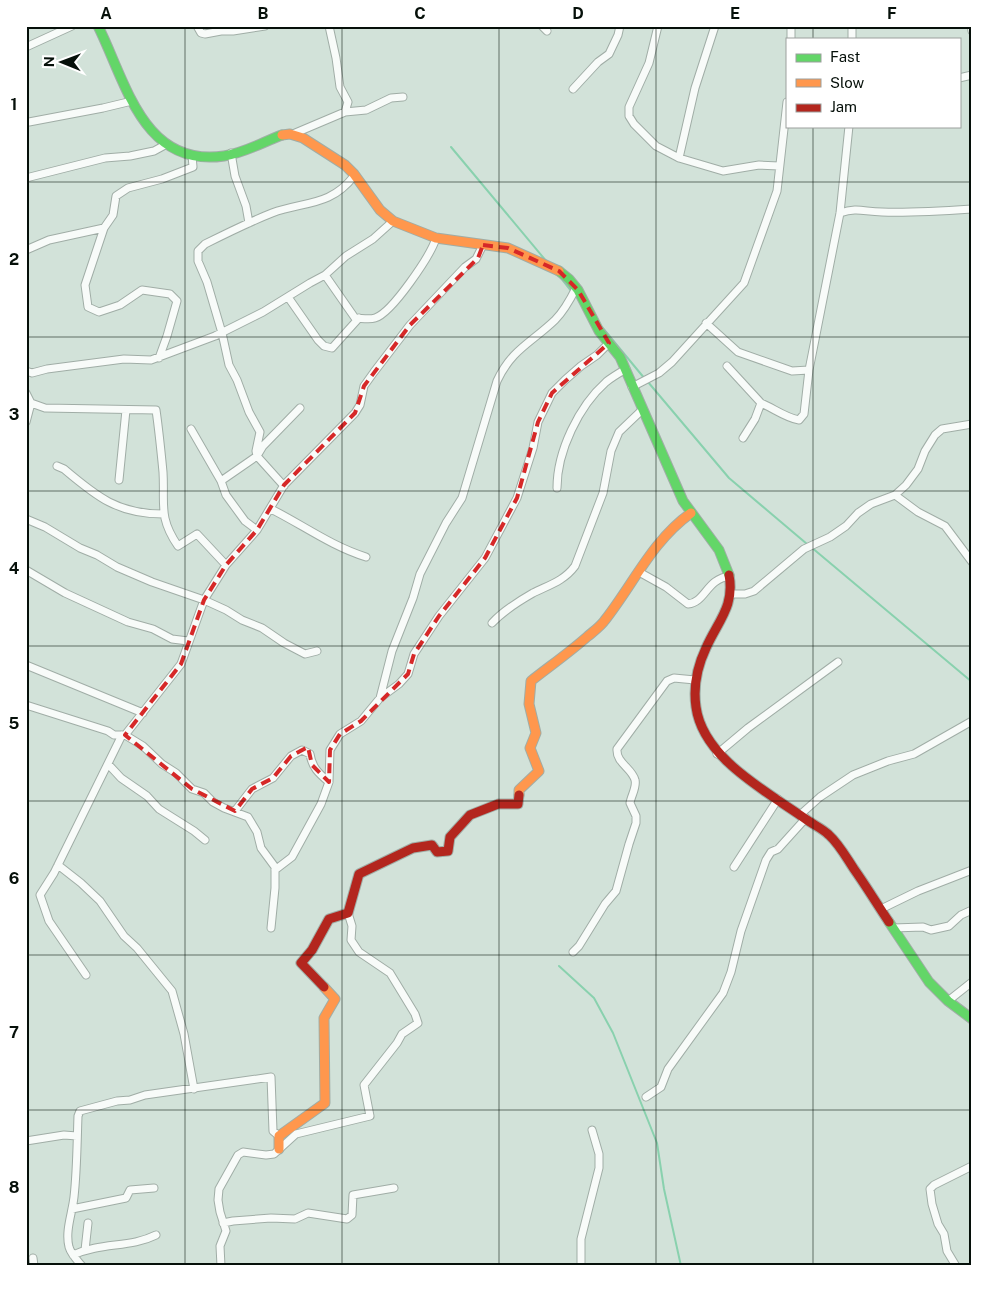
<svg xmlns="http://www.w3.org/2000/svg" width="998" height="1292" font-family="'Public Sans',sans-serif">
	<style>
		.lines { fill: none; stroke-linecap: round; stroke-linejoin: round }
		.stream { stroke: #89d1ae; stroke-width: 2 }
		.street-casing { stroke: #a0ada6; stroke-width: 9 }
		.fast-casing { stroke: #a0ada6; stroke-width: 11 }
		.slow-casing { stroke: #a0ada6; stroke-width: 11 }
		.jam-casing { stroke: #a0ada6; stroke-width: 11 }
		.street { stroke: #f8fbf9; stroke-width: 7 }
		.fast { stroke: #63d668; stroke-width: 9 }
		.slow { stroke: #ff974d; stroke-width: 9 }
		.jam { stroke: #b3261e; stroke-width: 9 }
		.marked { fill: none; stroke: #d62828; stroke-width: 4; stroke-dasharray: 10 6; stroke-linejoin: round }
		.grid { fill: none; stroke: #06100a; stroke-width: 1; stroke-opacity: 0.55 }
		.neatline { fill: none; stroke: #06100a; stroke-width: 2 }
		.grid-label { font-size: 16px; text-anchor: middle; font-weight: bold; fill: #06100a }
	</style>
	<rect width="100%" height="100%" fill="#d2e2d9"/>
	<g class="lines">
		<!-- stream -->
		<path class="stream" d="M451,147L547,262
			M560,277L571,291
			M602,327L645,379
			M648,382L729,478L807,544
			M811,547L972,682
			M559,966L594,998L613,1033L657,1143L664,1189L681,1266"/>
		<defs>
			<path id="street" d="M197,26L201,33L205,34L221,31H233L265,26
				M329,26L336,58L340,87L348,102L345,112
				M542,26L547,31
				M658,26L649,63L629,107V116L634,124L656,146L679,158L723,171L759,165L779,166
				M852,26V39
				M971,26L972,31
				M791,39V26
				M26,47L72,26
				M959,78L972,75
				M573,89L598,62L609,54L618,35L620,26
				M29,122L103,108L132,101
				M293,134L345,112L366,110L391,98L403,97
				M231,153L235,176L246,206L249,223
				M679,158L695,88L715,26
				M26,178L105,158L130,156L154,151L165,145
				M840,213C858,207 864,212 882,212C912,213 942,211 972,209
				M104,228L85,285L88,307L99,312L120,305L142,290L170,294L177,301L167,336L159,358
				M26,250L49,240L104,228L113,215L116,196L128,188L162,179L193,167L192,155
				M325,275L355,318C361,318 369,320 375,318C392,313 431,255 436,238
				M288,297L318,340L324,346L332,348L359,318
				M706,323L738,352L792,371L809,370
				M727,366L761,403L755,419L743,438
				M26,371L32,373L47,369L124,359L151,360L215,336L263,312L310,283L325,275L346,256L373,239L393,221
				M632,387L659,373L672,362L744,283L777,191L787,102
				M26,393L31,403L45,408L156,410C159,431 161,451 163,472C165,504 158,517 178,546L197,534L226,565
				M761,403C773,408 786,418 799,420L804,414L809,370L840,213L849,126
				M26,422L31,403
				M191,429L221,481L226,495L245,521L257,530
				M57,466L64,469C97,497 118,514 163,514
				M119,480L126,410
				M221,481L257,456L263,446L300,408
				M284,486L257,456L256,451L260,432L249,412L237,380L229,365L222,333L207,282L198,261V251L205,244C227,233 249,222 272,213C304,201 330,207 354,176
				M557,488C557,451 579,406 606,382C612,377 619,373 626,369
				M895,495L918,512L945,526L972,562
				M271,509C303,525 331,546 366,557
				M26,519L45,527L80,548L97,555L117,567L152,582L204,600L226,610L242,620L262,628L284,643L305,654L317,651
				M26,570L65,593L128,622L153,629L172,639L188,641
				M639,572L666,587L688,604C706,602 706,579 730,576
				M731,594H745L754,591L804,549L830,537L846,526L858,513L871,504L895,495L906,485L918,469L925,451L935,435L942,429L972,424
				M492,623C503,611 519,601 533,593C549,585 564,581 575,566L603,493L611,451L619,432L642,410
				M26,665L143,713
				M380,698L392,651L413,598L420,574L446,523L462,498L497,381C512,349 531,343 555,320C564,311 570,300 576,288
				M26,705L108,731L114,735H125L181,664L204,600L226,565L257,530L284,485L355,413L360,405L364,386L374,372L410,325L465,267L476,259L483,245
				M125,735L143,746L162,764L176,773L192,789L204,793L213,802L224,808L248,817L257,832L261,848L275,867V888L271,928
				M717,754L748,728L838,662
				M108,764L121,778L147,796L159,809L194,831L205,840
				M235,811L252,789L273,778L291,756L302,750L310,754C312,767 318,773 329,782
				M801,814L820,797L853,775L888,761L914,754L972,721
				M58,865L81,883L100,901L124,936L137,948L172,991L184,1034L194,1089
				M734,867L778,799
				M275,870L292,857L321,804L329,782L330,750L340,734L361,721L380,698L399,684L408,674L414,654L439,616L485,558L517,498L533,448L538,422L552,393L565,380L581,366L597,355L609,343
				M881,909L918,891L972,870
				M893,928L923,927L931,930L949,926L961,915L972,910
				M573,952L579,946L605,904L616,891L629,844L636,823V816L630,803C631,796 637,787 635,780C632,768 616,763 617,749L667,681L674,678L695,680
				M86,975L49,921L40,895L54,873L122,735
				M948,1001L972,982
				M646,1097L661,1087L668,1069L723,993L731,972L741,931L766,860L771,852L778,849L806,818
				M26,1141L64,1135L77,1136
				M72,1209L126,1198L130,1190L154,1188
				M223,1223L233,1221L271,1218L295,1219L308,1213L347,1219L352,1215L353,1195L394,1188
				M85,1250L88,1223
				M73,1255C102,1242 130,1248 156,1235
				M33,1258L34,1266
				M82,1266C77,1260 71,1254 69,1247C65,1231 72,1214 74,1197C77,1170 77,1143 78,1116L80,1111L117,1101L130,1100L145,1095L271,1077L273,1131L279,1136
				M221,1266L220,1246L226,1231L220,1212L218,1200L219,1189L238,1155L243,1152L266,1155L274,1154L296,1134L370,1116L364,1085L397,1043L402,1034L418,1023L415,1014L390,973L359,952L351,940L352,926L348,913
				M581,1266V1239L599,1168V1154L592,1130
				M956,1266L947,1251L944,1234L938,1224L932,1204L930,1189L934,1185L972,1166"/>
			<path id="fast" d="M98,26C126,82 143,168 224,156C244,153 263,142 282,135
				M559,271L569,279L578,290L599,331L620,357L683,501L719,550L729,575
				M889,922L929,982L948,1001L972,1019"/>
			<path id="slow" d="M282,135L290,134L303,138L345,165L354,174L380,210L393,221L436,238L508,248L559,271
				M519,795V790L539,771L530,748L536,733L529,704L531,681C550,666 570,652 588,636C594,631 601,626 605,620C634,583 652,541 691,513
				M279,1149V1136L325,1103L324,1018L335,999L324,987"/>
			<path id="jam" d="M729,575C735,606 718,621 706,648C697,667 693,686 696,707C703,759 768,792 807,820C814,825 823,829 829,835C839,844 846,857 854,869C866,886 877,904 889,922
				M324,987L301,963L312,950L329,919L348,913L359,874L413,848L432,845L437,852L448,851L450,837L470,815L498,804H518L519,795"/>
		</defs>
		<!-- street casing -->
		<use href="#street" class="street-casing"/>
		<!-- fast casing -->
		<use href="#fast" class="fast-casing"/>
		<!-- slow casing -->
		<use href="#slow" class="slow-casing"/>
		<!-- jam casing -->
		<use href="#jam" class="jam-casing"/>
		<!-- street -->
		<use href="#street" class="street"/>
		<!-- fast -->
		<use href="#fast" class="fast"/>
		<!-- slow -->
		<use href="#slow" class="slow"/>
		<!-- jam -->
		<use href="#jam" class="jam"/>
	</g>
	<!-- marked area -->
	<path class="marked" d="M483,245L508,248L559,271L578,290L609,343L552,393L538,422L517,498L485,558L439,616L414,654L408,674L361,721L340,734L330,750L329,782L312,765L308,747L291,756L273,778L252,789L235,811L192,789L125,735L181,664L204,600L226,565L257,530L284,485L355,413L364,386L410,325L478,258Z"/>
	<!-- grid -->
	<path class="grid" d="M185,26V1266M342,26V1266M499,26V1266M656,26V1266M813,26V39M813,126V1266M26,182H972M26,337H972M26,491H972M26,646H972M26,801H972M26,955H972M26,1110H972"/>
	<!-- border -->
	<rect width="998" height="1292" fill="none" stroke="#ffffff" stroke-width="55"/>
	<!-- legend -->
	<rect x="786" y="38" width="175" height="90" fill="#ffffff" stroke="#9b9f9d"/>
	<rect x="796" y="54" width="25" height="8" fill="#63d668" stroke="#9b9f9d"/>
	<text x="830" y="62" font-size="15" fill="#06100a">Fast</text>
	<rect x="796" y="79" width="25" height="8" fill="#ff974d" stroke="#9b9f9d"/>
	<text x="830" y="88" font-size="15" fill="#06100a">Slow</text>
	<rect x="796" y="104" width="25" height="8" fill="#b3261e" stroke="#9b9f9d"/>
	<text x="830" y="112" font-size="15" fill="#06100a">Jam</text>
	<!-- north arrow -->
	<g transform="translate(62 62) rotate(271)" stroke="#ffffff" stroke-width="4" paint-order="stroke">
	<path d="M0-4L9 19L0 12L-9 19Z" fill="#06100a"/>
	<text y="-8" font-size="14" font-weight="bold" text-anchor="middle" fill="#06100a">N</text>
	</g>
	<rect x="28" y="28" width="942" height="1236" class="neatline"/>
	<g class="grid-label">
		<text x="106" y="19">A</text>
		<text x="263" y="19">B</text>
		<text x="420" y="19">C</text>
		<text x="578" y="19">D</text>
		<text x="735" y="19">E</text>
		<text x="892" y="19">F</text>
		<text x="14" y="110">1</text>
		<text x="14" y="265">2</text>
		<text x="14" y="420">3</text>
		<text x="14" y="574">4</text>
		<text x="14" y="729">5</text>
		<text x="14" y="884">6</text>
		<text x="14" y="1038">7</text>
		<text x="14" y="1193">8</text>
	</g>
</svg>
